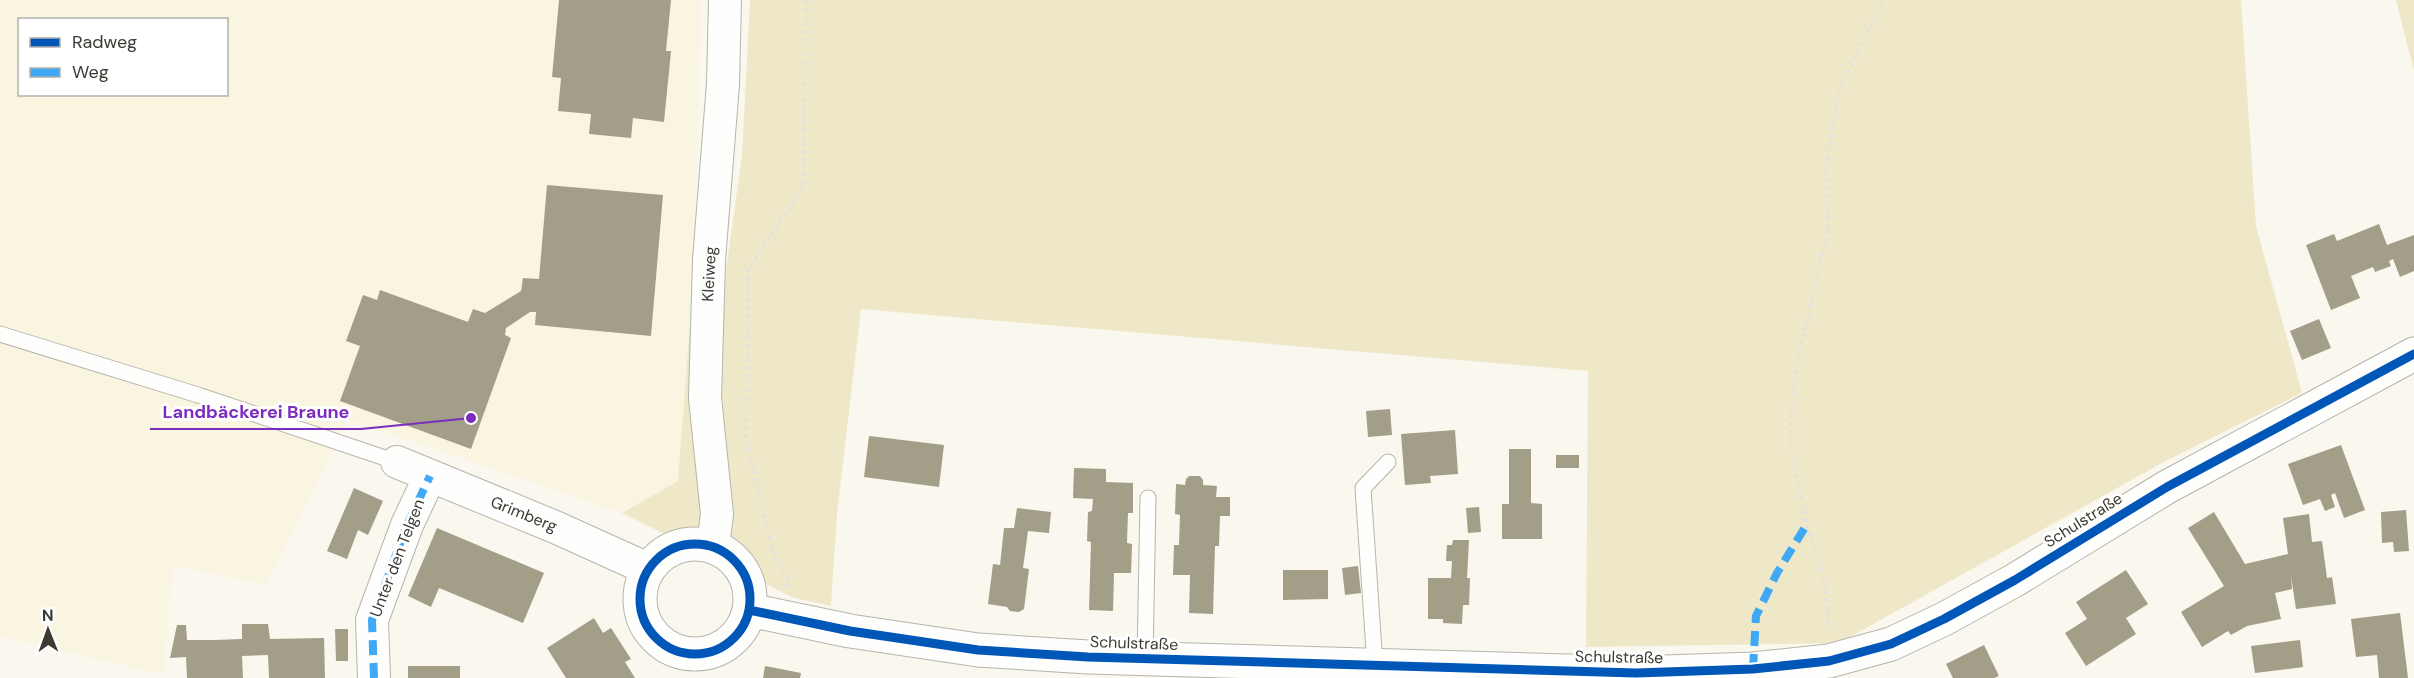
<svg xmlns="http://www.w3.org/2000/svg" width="2414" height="678" font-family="'DM Sans',sans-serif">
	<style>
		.built { fill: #f9f5e1; fill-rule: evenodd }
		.green { fill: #efe8c8 }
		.building { fill: #a39e88 }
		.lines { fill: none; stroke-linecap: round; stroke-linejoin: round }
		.service-casing { stroke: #b6b4ac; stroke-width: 17 }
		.minor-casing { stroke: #b6b4ac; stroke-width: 34 }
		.secondary-casing { stroke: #b6b4ac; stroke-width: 35 }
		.path { stroke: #e2e1de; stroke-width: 4; stroke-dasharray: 3 4.5; stroke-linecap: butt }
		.service { stroke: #fefefc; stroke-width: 15 }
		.minor { stroke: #fefefc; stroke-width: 32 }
		.secondary { stroke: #fefefc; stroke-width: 33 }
		.quiet { stroke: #3fa9f5; stroke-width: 8; stroke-dasharray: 15 8; stroke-linecap: butt }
		.cycleway-casing { stroke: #fff; stroke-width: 13 }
		.cycleway { stroke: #0057b8; stroke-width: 9 }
		.labels { text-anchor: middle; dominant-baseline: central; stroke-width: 6; stroke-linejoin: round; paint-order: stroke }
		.street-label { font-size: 16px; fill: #3c3a32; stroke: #fff }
		.leader { fill: none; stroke: #7b2cbf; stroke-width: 2 }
		.callout-dot { fill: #7b2cbf; stroke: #fff; stroke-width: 2 }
		.callout-label { font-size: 18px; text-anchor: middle; font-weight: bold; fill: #7b2cbf; stroke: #fff; stroke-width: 6; stroke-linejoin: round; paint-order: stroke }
	</style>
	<rect width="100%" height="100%" fill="#f9f7ee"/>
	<!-- built -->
	<path class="built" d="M0,0H700L694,271L678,481L622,513L347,419L330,457L265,584L172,565L164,675L0,636ZM20,20H226V94H20Z"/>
	<!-- green -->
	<path class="green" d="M750,0H2241L2256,226L2302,393L2164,462L1839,643L1586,647L1588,371L861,309L837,514L831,606L794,598L622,513L678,481L694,271L723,291L742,156Z
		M2396,0H2414V71Z"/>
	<!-- building -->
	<path class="building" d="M559,0H671L666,51H671L664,122L633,118L631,138L589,134L591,114L558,111L561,78L552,77Z
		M547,185L663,195L651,336L535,325L536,312H530L506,328L505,335L511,338L471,449L340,401L360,346L346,341L363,295L377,300L380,290L468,322L473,309L485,313L521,291L523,278L539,279Z
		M2379,224L2387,245L2414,235V271L2400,277L2393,259L2389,261L2391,266L2375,272L2373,267L2351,276L2360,298L2331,310L2306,245L2334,234L2337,241Z
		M2319,319L2331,348L2302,360L2290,331Z
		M1390,409L1392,435L1368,437L1366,411Z
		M1455,430L1458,474L1430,476L1431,483L1405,485L1401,434Z
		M869,436L944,445L939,487L864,477Z
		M2341,445L2365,510L2344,518L2335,493L2331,495L2335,507L2325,511L2320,499L2303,505L2288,464Z
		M1509,449H1531V503L1542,504V539H1502V504H1509Z
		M1556,455H1579V468H1556Z
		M1074,468L1106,469V482L1133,483V513H1128L1127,543L1132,544L1131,573H1114L1113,611L1089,610L1091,542L1087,541L1088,512L1092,511L1093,499L1073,498Z
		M1189,476H1200L1203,480V485L1217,486L1216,497H1230V516H1220L1219,546H1215L1213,614L1189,613L1190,575H1173L1174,545H1179L1180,515L1175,514L1176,484L1185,485L1186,479Z
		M354,488L383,501L368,535L358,530L347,559L327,551Z
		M1479,507L1481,532L1468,533L1466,508Z
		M1017,508L1051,512L1049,533L1028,531L1023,568L1029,569L1024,609L1019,612L1010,611L1007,607L988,604L993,564L1000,565L1004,528H1014Z
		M2406,510L2409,551L2394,552L2393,542L2382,543L2381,512Z
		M2214,512L2245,564L2288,554L2283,518L2309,514L2312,542L2322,541L2327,578L2332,577L2336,604L2296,609L2291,576L2292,589L2275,593L2281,619L2247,626L2231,635L2228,631L2202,647L2181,612L2224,586L2188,528Z
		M437,528L544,573L523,623L439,588L431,607L408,596Z
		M1453,540H1469L1467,578H1470L1469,605H1463L1462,624L1443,623V619H1428V578H1451L1452,561H1446L1447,545H1452Z
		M1358,566L1361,593L1345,595L1342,568Z
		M1283,570H1328V599L1283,600Z
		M2126,570L2148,604L2126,618L2136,634L2086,666L2065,633L2087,619L2076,602Z
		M2400,613L2408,678H2379L2377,655L2356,657L2351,619Z
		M594,618L603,633L611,628L631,659L625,662L635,678H566L547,648Z
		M242,624H268L270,639L324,638L325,678H269L268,655L242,656L243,678H187L186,657L170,658L177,625H186L187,640H215L242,639Z
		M335,629H348V661H336Z
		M2300,640L2303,667L2255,673L2251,646Z
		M1984,645L1999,676L1994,678H1953L1946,664Z
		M408,666H460V678H408Z
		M765,666L801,673L800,678H763Z"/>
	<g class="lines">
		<defs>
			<path id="service" d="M0,334L198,395L397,462
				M1145,659L1148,498
				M1375,665L1363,488L1388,462"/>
			<path id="minor" d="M397,462L555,527L648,569
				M713,547L717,514L705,398L709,260L723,84L725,0
				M374,678L372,620L407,525L430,476"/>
			<path id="secondary" d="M640 599a55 55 0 1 1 110 0a55 55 0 1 1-110 0Z
				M749,610L850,631L978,650L1088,657L1636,673L1753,669L1829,661L1891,644L1944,619L2015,580L2167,487L2414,354"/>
		</defs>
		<!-- service casing -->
		<use href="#service" class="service-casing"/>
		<!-- minor casing -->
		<use href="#minor" class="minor-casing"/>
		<!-- secondary casing -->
		<use href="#secondary" class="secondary-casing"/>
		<!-- path -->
		<path class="path" d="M787,587L788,579L774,558L746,438L748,270L803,186L806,0
			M1829,631L1824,580L1807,524L1791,452V411L1796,368L1828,229L1826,168L1839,90L1883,0"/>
		<!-- service -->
		<use href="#service" class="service"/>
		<!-- minor -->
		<use href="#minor" class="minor"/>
		<!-- secondary -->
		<use href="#secondary" class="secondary"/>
		<!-- quiet -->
		<path class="quiet" d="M1753,669L1756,616L1777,573L1807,524
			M374,678L372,620L407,525L430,476"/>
		<defs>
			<path id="cycleway" d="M640 599a55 55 0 1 1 110 0a55 55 0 1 1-110 0Z
				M749,610L850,631L978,650L1088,657L1636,673L1753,669L1829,661L1891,644L1944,619L2015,580L2167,487L2414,354"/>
		</defs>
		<!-- cycleway casing -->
		<use href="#cycleway" class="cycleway-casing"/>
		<!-- cycleway -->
		<use href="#cycleway" class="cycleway"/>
	</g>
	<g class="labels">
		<!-- street labels -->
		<g class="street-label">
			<text transform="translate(709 274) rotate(-87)">Kleiweg</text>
			<text transform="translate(524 514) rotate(22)">Grimberg</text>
			<text transform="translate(2083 520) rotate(-32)">Schulstraße</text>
			<text transform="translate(397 558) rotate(-69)">Unter den Telgen</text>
			<text transform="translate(1134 643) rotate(2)">Schulstraße</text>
			<text transform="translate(1619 657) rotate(1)">Schulstraße</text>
		</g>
	</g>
	<!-- callouts -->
	<path class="leader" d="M471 418L361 429H150"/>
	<circle class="callout-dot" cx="471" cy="418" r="6"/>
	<g class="callout-label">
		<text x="256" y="418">Landbäckerei Braune</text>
	</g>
	<!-- legend -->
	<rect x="18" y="18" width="210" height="78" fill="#ffffff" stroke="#b1b0ad" stroke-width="1.5"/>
	<rect x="30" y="38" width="30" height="9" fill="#0057b8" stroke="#b1b0ad" stroke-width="1.5"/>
	<text x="72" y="48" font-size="18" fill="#3c3a32">Radweg</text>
	<rect x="30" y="68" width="30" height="9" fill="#3fa9f5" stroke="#b1b0ad" stroke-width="1.5"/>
	<text x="72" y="78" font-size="18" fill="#3c3a32">Weg</text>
	<!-- north arrow -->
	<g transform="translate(48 630) rotate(359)" stroke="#ffffff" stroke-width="4.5" paint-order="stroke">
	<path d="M0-4.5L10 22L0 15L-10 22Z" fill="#3c3a32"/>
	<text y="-9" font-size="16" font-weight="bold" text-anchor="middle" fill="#3c3a32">N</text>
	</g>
</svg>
